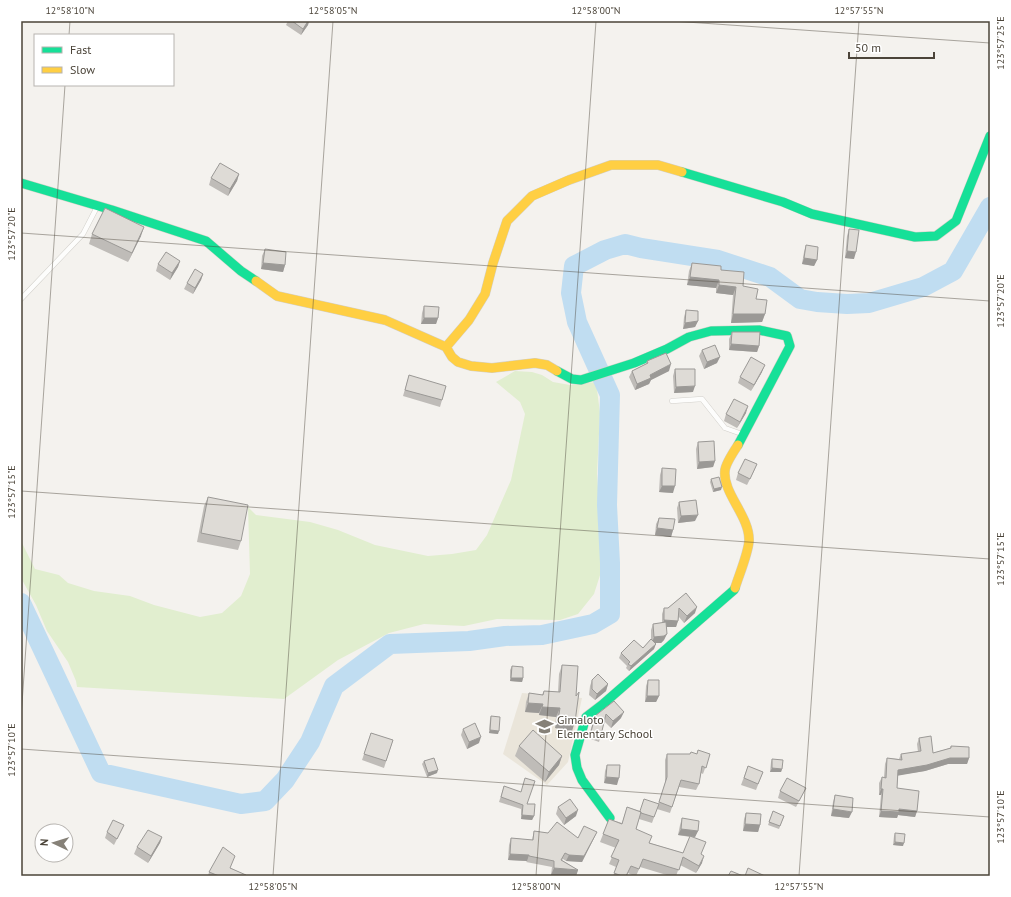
<svg xmlns="http://www.w3.org/2000/svg" width="1011" height="897" font-family="'PT Sans',sans-serif">
	<style>
		.education { fill: #eae5da }
		.green { fill: #e1eecf }
		.lines { fill: none; stroke-linecap: round; stroke-linejoin: round }
		.river { stroke: #c0ddf1; stroke-width: 20 }
		.lane-casing { stroke: #d2d0cb; stroke-width: 5.5 }
		.fast-casing { stroke: #d3cfc5; stroke-width: 10 }
		.slow-casing { stroke: #d3cfc5; stroke-width: 10 }
		.lane { stroke: #fdfdfc; stroke-width: 4.5 }
		.fast { stroke: #16e098; stroke-width: 9 }
		.slow { stroke: #ffcf43; stroke-width: 9 }
		.wall { fill: #bfbcb8 }
		.shaded-wall { fill: #9b9996 }
		.building { fill: #dedbd6; stroke: #9b9996 }
		.ticks { fill: none; stroke: #4b4439; stroke-width: 1; stroke-opacity: 0.45 }
		.labels { text-anchor: middle; dominant-baseline: central; stroke-width: 3; stroke-linejoin: round; paint-order: stroke }
		.poi-label { font-size: 12px; fill: #4b4439; stroke: #fff; text-anchor: start }
		.neatline { fill: none; stroke: #4b4439; stroke-width: 1.5 }
		.ticks-label { font-size: 10px; text-anchor: middle; fill: #4b4439 }
	</style>
	<rect width="100%" height="100%" fill="#f4f2ee"/>
	<!-- education -->
	<path class="education" d="M522,693L582,698L568,762L547,785L503,754Z"/>
	<!-- green -->
	<path class="green" d="M515,371L532,372L542,375L553,382L570,385L596,382L600,413L597,474L602,540V569L594,594L578,614L560,620L497,619L464,626L424,624L389,633L338,660L284,699L77,687L76,681L68,662L47,631L36,605L21,578V541L35,569L59,575L68,583L94,591L130,596L154,605L200,617L222,613L241,596L250,574L248,507L256,515L310,522L338,530L375,545L428,556L452,554L476,550L487,535L511,480L525,414L520,402L496,382Z"/>
	<g class="lines">
		<!-- river -->
		<path class="river" d="M21,603L101,773L241,804L265,801L285,780L310,742L334,686L390,644L469,641L505,636L542,635L593,624L610,614V563L607,505L610,395L577,322L571,293L574,266L605,250L625,244L641,248L718,260L770,277L800,299L817,302L847,304L869,303L923,287L953,271L990,207"/>
		<defs>
			<path id="lane" d="M21,299L83,234L97,207
				M672,401L702,399L725,428L742,434"/>
			<path id="fast" d="M682,172L783,202L812,214L915,237L936,236L956,221L990,136
				M21,183L112,210L206,241L241,271L256,281
				M557,371L572,379L581,380L634,363L667,349L689,337L711,331L759,330L787,336L790,346L738,445
				M610,818L582,780L577,768L575,755L586,717L603,704L734,590L735,588"/>
			<path id="slow" d="M256,281L277,296L385,320L446,347L452,357L458,362L471,366L492,368L535,363L547,365L557,371
				M446,347L469,320L485,294L493,263L507,221L532,196L569,180L611,165H658L682,172
				M735,588C739,575 748,554 749,541C750,516 722,493 725,470C726,463 734,451 738,445"/>
		</defs>
		<!-- lane casing -->
		<use href="#lane" class="lane-casing"/>
		<!-- fast casing -->
		<use href="#fast" class="fast-casing"/>
		<!-- slow casing -->
		<use href="#slow" class="slow-casing"/>
		<!-- lane -->
		<use href="#lane" class="lane"/>
		<!-- fast -->
		<use href="#fast" class="fast"/>
		<!-- slow -->
		<use href="#slow" class="slow"/>
	</g>
	<!-- wall -->
	<path class="wall" d="M288,21H309L308,25L301,35L286,25Z
		M239,174L237,181L228,196L209,185L211,178Z
		M849,229L854,259L845,258L847,236Z
		M92,234L141,236L128,262L89,244Z
		M806,245L817,260L814,266L802,264L804,252Z
		M265,249L285,265L283,272L261,269L262,256Z
		M180,261L178,267L170,280L156,271L158,264Z
		M692,263L721,270L743,286L756,299L765,314L762,322L731,323L733,295L716,293V288L687,285L689,271Z
		M203,274L201,280L193,294L184,289L187,283Z
		M424,306L438,318L436,324H421L422,313Z
		M686,310L698,321L695,327L683,329L684,317Z
		M732,332L759,346L757,352L729,350V339Z
		M702,350L717,363L704,369L699,356Z
		M647,361L669,371L651,380L649,384L635,390L629,377L632,371L646,364Z
		M675,369L693,392L674,393L673,376Z
		M762,372L751,391L738,383L740,377Z
		M409,375L442,400L440,407L403,396Z
		M746,413L737,428L724,421L726,414Z
		M698,442L715,461L713,467L697,469L696,449Z
		M757,464L754,471L747,485L736,480L738,473Z
		M662,468L673,493L659,492L660,475Z
		M711,479L721,490L713,492L710,482Z
		M208,497L241,541L238,550L197,542L204,506Z
		M679,502L695,521L678,523L677,508Z
		M659,518L673,530L671,537L655,535L656,524Z
		M686,593L695,613L684,623L679,617L676,627H666L664,640L661,643H655L654,649L629,671L626,668L627,666L619,658L621,653L643,648L651,640V630L653,624L662,623V614L664,608H668Z
		M562,665L572,731L555,728L556,717L539,715V713L525,712L526,702L529,693L542,695L544,691L558,692L559,674Z
		M512,666L523,678L522,682L510,681V670Z
		M592,680L608,684L606,691L595,700L589,695L590,686Z
		M648,680L659,696L656,702H645L646,686Z
		M614,701L621,718L611,728L604,721L601,735L599,742L588,738L595,716Z
		M491,716L498,734L489,733L490,719Z
		M463,729L479,743L467,749L461,735Z
		M371,733L393,740L384,768L362,760Z
		M919,738L933,753L950,748L951,746L969,758L967,764H948L925,771L898,775L897,788L917,811L915,817L898,815L897,818L879,817L881,795H879V783L882,777H884L885,764L887,758L899,759L901,754L918,752L917,744Z
		M519,746L562,756L559,765L545,782L515,756Z
		M667,754H710L703,774L701,773L699,784L696,790L679,787L670,813L657,809L652,823L639,819L636,829L650,843L683,853L690,837L678,835L680,825L682,818L698,831L695,837H693L701,854L702,863L696,873L680,865L676,876H670L640,867L636,876H634L628,873L627,876H613L616,867L609,864L616,848L600,842L609,819L622,823L627,807L640,811L658,804L665,783V760Z
		M772,759L782,769L781,772H770L771,762Z
		M424,761L437,773L427,777L422,764Z
		M607,765L617,785L604,783L605,771Z
		M748,766L763,772L756,790L741,785Z
		M504,786L527,804L534,816L532,820L521,819V809L499,802Z
		M806,788L803,794L796,807L778,798L780,791Z
		M835,795L849,818L831,816L833,802Z
		M558,807L576,816L564,825L556,814Z
		M773,811L784,816L779,829L768,825Z
		M746,813L760,825L758,832L743,831L744,819Z
		M124,825L114,845L105,838L107,832Z
		M534,831L578,838H594L582,862L566,861L563,859L562,860L578,870L576,876L551,875L552,867L526,862L527,861L508,860L509,845L511,838L532,840Z
		M895,833L903,846L893,845L894,836Z
		M162,837L160,843L148,863L134,854L137,847Z
		M231,868L246,876H208L209,872Z"/>
	<!-- shaded-wall -->
	<path class="shaded-wall" d="M308,21H309L308,25L301,35L303,29Z
		M239,174L237,181L228,196L230,189Z
		M144,227L141,236L128,262L132,253Z
		M847,251L856,252L854,259L845,258Z
		M804,258L817,260L814,266L802,264Z
		M180,261L178,267L170,280L172,273Z
		M263,263L285,265L283,272L261,269Z
		M203,274L201,280L193,294L195,288Z
		M690,277L719,280L716,288L687,285Z
		M719,285L736,287L733,295L716,293Z
		M733,314H765L762,322L731,323Z
		M424,318H438L436,324H421Z
		M698,321L695,327L683,329L685,323Z
		M731,344L759,346L757,352L729,350Z
		M720,357L717,363L704,369L707,362Z
		M671,364L669,371L651,380L649,384L635,390L637,384L650,375Z
		M765,365L762,372L751,391L754,385Z
		M695,386L693,392L674,393L676,387Z
		M748,406L746,413L737,428Z
		M715,461L713,467L697,469L699,462Z
		M662,486H675L673,493L659,492Z
		M722,487L721,490L713,492L714,489Z
		M698,515L695,521L678,523L681,516Z
		M657,528L673,530L671,537L655,535Z
		M697,607L695,613L684,623L687,616Z
		M664,620L678,621L676,627H662Z
		M667,634L664,640L661,643H652L654,637Z
		M656,644L654,649L629,671L631,666Z
		M511,678H523L522,682L510,681Z
		M608,684L606,691L595,700L597,694Z
		M647,696H659L656,702H645Z
		M528,703L543,704L539,713L525,712Z
		M542,707L560,708L556,717L539,715Z
		M624,712L621,718L611,728L613,721Z
		M558,720L575,722L572,731L555,728Z
		M490,730L499,731L498,734L489,733Z
		M481,737L479,743L467,749L469,742Z
		M562,756L559,765L545,782L549,772Z
		M950,758H969L967,764H948L925,771L896,776L898,770Z
		M772,768L782,769L781,772H770Z
		M438,770L437,773L427,777L428,773Z
		M606,777L619,778L617,785L604,783Z
		M881,789H883L881,795H879Z
		M833,809L852,812L849,818L831,816Z
		M899,809L917,811L915,817L898,815L897,818L879,817L881,811Z
		M578,810L576,816L564,825L566,818Z
		M522,815L534,816L532,820L521,819Z
		M745,824L760,825L758,832L743,831Z
		M681,829L698,831L695,837L678,835Z
		M597,832L582,862L566,861L569,855Z
		M162,837L160,843L148,863L151,856Z
		M895,842L904,843L903,846L893,845Z
		M510,854L529,855L527,861L508,860Z
		M704,856L702,863L696,873L699,866Z
		M554,868L578,870L576,876L551,875Z"/>
	<!-- building -->
	<path class="building" d="M292,21H308L303,29Z
		M220,163L239,174L230,189L211,178Z
		M105,208L144,227L132,253L92,234Z
		M849,229L859,230L856,252L847,251Z
		M806,245L818,247L817,260L804,258Z
		M265,249L286,252L285,265L263,263Z
		M166,252L180,261L172,273L158,264Z
		M692,263L721,266V270L744,272L743,286L758,289L756,299L767,300L765,314H733L736,287L719,285V280L690,277Z
		M195,269L203,274L195,288L187,283Z
		M424,306L439,307L438,318H424Z
		M686,310L698,311V321L685,323Z
		M732,332H760L759,346L731,344Z
		M715,345L720,357L707,362L702,350Z
		M666,353L671,364L650,375L651,378L637,384L632,371L648,363L647,361Z
		M751,357L765,365L754,385L740,377Z
		M675,369H695V386L676,387Z
		M409,375L446,386L442,400L405,390Z
		M734,399L748,406L740,422L726,414Z
		M714,441L715,461L699,462L698,442Z
		M745,459L757,464L750,479L738,473Z
		M662,468L676,469L675,486H662Z
		M719,477L722,487L714,489L711,479Z
		M208,497L248,505L241,541L201,533Z
		M696,500L698,515L681,516L679,502Z
		M659,518L675,519L673,530L657,528Z
		M686,593L697,607L687,616L679,608L678,621L664,620V608H668Z
		M666,622L667,634L664,636L654,637L653,624Z
		M651,639L656,644L631,666L628,664L630,662L621,653L634,640L643,648Z
		M562,665L578,666L576,696L579,692L575,722L558,720L560,708L542,707L543,704L528,703L529,693L543,695L544,691L560,692Z
		M512,666L523,667V678H511Z
		M598,674L608,684L597,694L592,689V680Z
		M648,680H659V696H647Z
		M614,701L624,712L613,721L606,714L601,735L591,732L595,716Z
		M491,716L500,717L499,731L490,730Z
		M475,723L481,737L469,742L463,729Z
		M533,730L562,756L549,772L519,746Z
		M371,733L393,740L386,761L364,754Z
		M931,736L933,753L951,748V746L969,747V758H950L927,765L898,770L897,788L919,791L917,811L899,809V812L881,811L883,789H881L882,777L886,778L887,758L902,760L901,754L921,751L919,738Z
		M698,750L710,754L706,768L702,766L699,784L681,780L672,807L659,802L667,777V754H690L691,752L697,754Z
		M434,758L438,770L428,773L424,761Z
		M772,759L783,760L782,769L772,768Z
		M607,765H620L619,778L606,777Z
		M748,766L763,772L758,784L744,778Z
		M525,778L535,781L527,804H535L534,816L522,815L523,805L501,797L504,786L521,792Z
		M787,778L806,788L799,801L780,791Z
		M835,795L853,798L852,812L833,809Z
		M570,799L578,810L566,818L558,807Z
		M644,799L659,804L654,817L641,813V812L640,811Z
		M627,807L641,812L636,829L652,836L649,843L683,853L690,836L706,842L701,854L704,856L699,866L683,857L679,870L643,859L639,869L631,866L626,876H622L614,873L619,860L611,857L619,840L603,834L609,819L622,824Z
		M773,811L784,816L780,826L769,822Z
		M746,813L761,814L760,825L745,824Z
		M682,818L699,821L698,831L681,829Z
		M113,820L124,825L117,839L107,832Z
		M557,822L578,838L584,826L597,832L584,856L569,855L565,853L561,860L578,870L554,868V861L529,856V855L510,854L511,838L533,840L534,831L548,833Z
		M148,830L162,837L151,856L137,847Z
		M895,833L905,834L904,843L895,842Z
		M223,847L235,856L230,868L246,875V876H219L209,872Z
		M748,868L765,876H745Z
		M731,871L743,876H728Z"/>
	<!-- ticks -->
	<path class="ticks" d="M672,21L990,43M69,35L70,21M21,233L990,301M21,491L990,559M21,718L65,85M21,749L990,817M273,876L333,21M536,876L596,21M799,876L859,21"/>
	<!-- icons -->
	<defs>
		<symbol id="school-bare" viewBox="-9 -9 18 18"><path d="M0-5L7-2L0 1L-7-2ZM-4 1L0 2.5L4 1V4Q0 6-4 4Z" fill="#868178" stroke="#fff" stroke-width="2.5" paint-order="stroke"/></symbol>
	</defs>
	<g fill-rule="evenodd">
		<use href="#school-bare" x="532" y="714" width="25" height="25"/>
	</g>
	<g class="labels">
		<!-- poi labels -->
		<g class="poi-label">
			<text x="557" y="719">Gimaloto<tspan x="557" dy="14">Elementary School</tspan></text>
		</g>
	</g>
	<!-- border -->
	<rect width="1011" height="897" fill="none" stroke="#ffffff" stroke-width="44"/>
	<!-- legend -->
	<rect x="34" y="34" width="140" height="52" fill="#ffffff" stroke="#b7b4b0"/>
	<rect x="42" y="47" width="20" height="6" fill="#16e098" stroke="#b7b4b0"/>
	<text x="70" y="54" font-size="12" fill="#4b4439">Fast</text>
	<rect x="42" y="67" width="20" height="6" fill="#ffcf43" stroke="#b7b4b0"/>
	<text x="70" y="74" font-size="12" fill="#4b4439">Slow</text>
	<!-- north arrow -->
	<g transform="translate(54 843) rotate(274)"><circle r="19" fill="#ffffff" stroke="#b7b4b0"/>
	<path d="M0-3L7 15L0 10L-7 15Z" fill="#868178"/>
	<text y="-6" font-size="11" font-weight="bold" text-anchor="middle" fill="#4b4439">N</text>
	</g>
	<!-- scale -->
	<path d="M849 52v6h85v-6" fill="none" stroke="#4b4439" stroke-width="2"/>
	<text x="855" y="52" font-size="12" fill="#4b4439" stroke="#ffffff" stroke-width="3" paint-order="stroke">50 m</text>
	<rect x="22" y="22" width="967" height="853" class="neatline"/>
	<g class="ticks-label">
		<text x="70" y="14">12°58'10"N</text>
		<text x="333" y="14">12°58'05"N</text>
		<text x="596" y="14">12°58'00"N</text>
		<text x="859" y="14">12°57'55"N</text>
		<text transform="translate(1000 43) rotate(-90)" y="4">123°57'25"E</text>
		<text transform="translate(11 234) rotate(-90)" y="4">123°57'20"E</text>
		<text transform="translate(1000 301) rotate(-90)" y="4">123°57'20"E</text>
		<text transform="translate(11 492) rotate(-90)" y="4">123°57'15"E</text>
		<text transform="translate(1000 559) rotate(-90)" y="4">123°57'15"E</text>
		<text transform="translate(11 750) rotate(-90)" y="4">123°57'10"E</text>
		<text transform="translate(1000 817) rotate(-90)" y="4">123°57'10"E</text>
		<text x="273" y="890">12°58'05"N</text>
		<text x="536" y="890">12°58'00"N</text>
		<text x="799" y="890">12°57'55"N</text>
	</g>
</svg>
